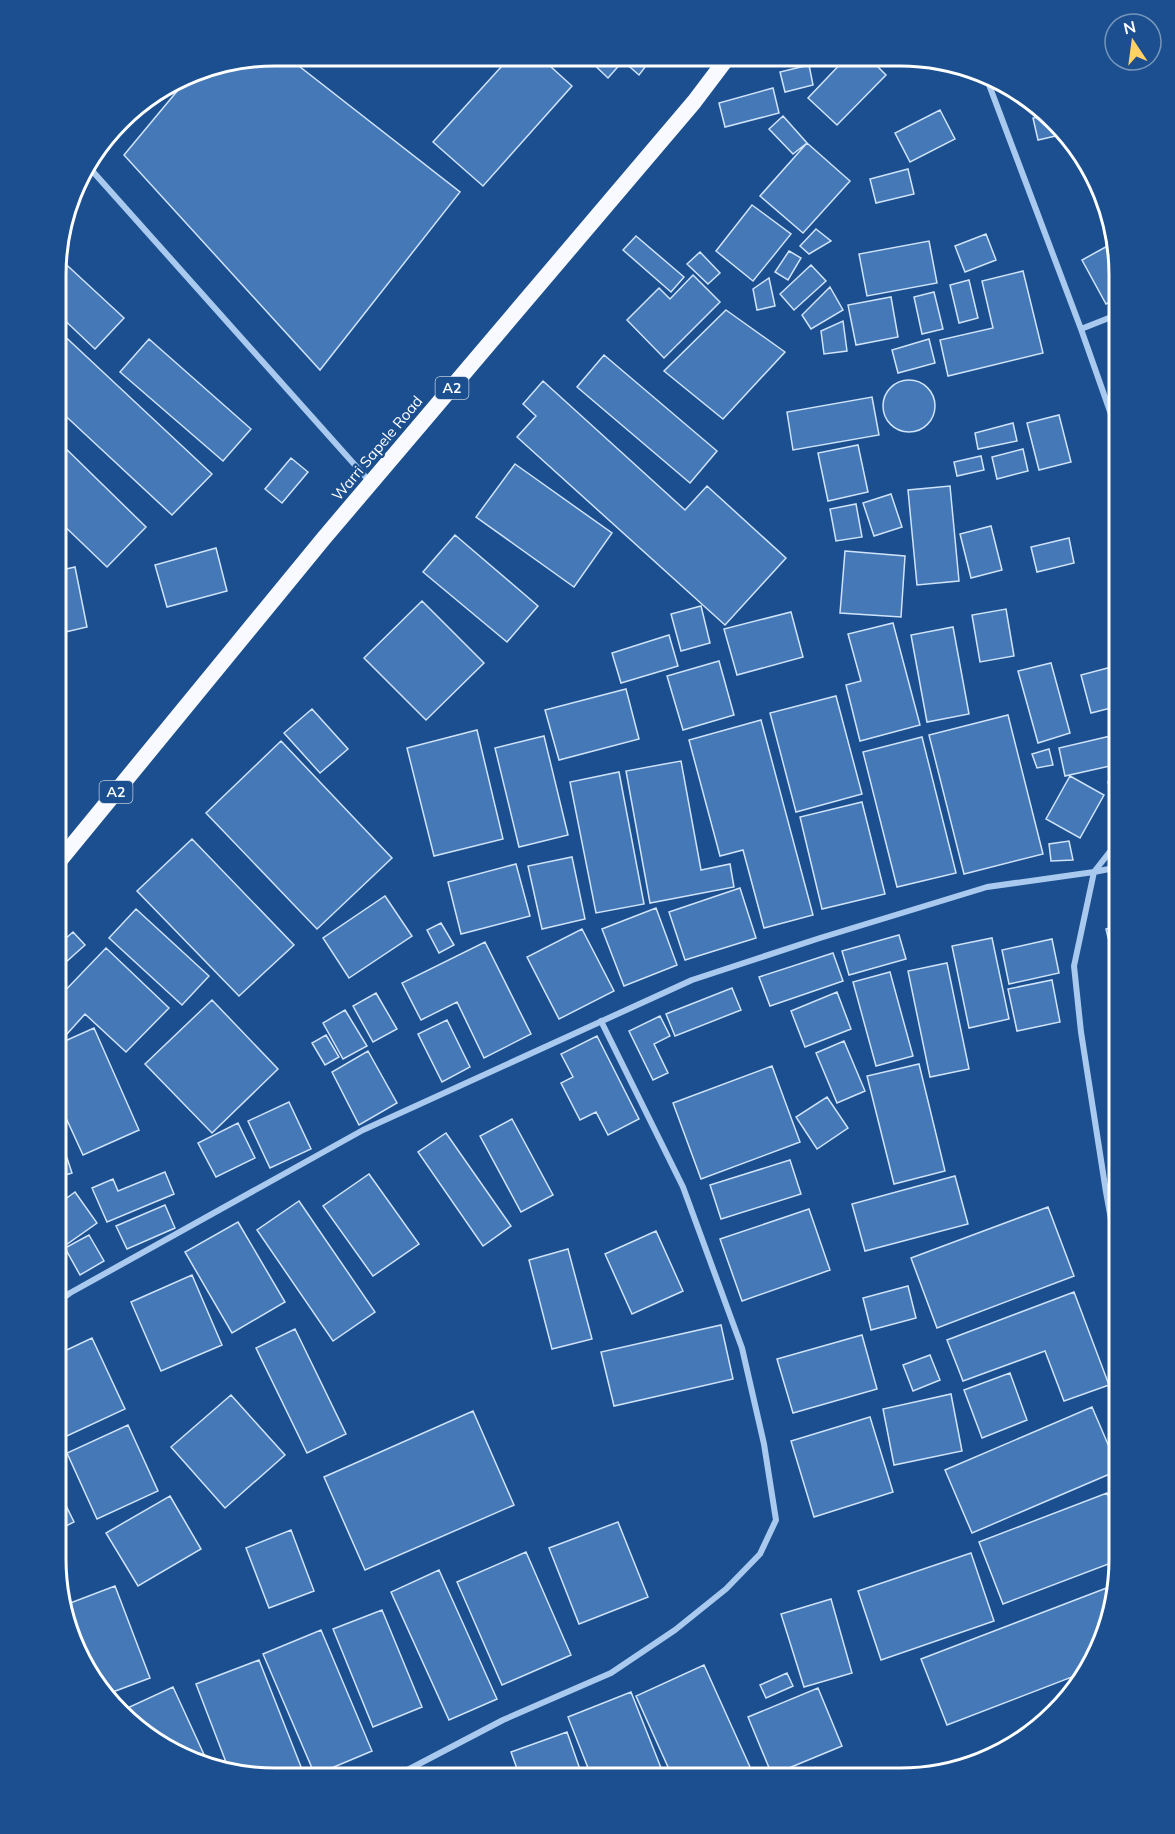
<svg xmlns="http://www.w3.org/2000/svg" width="1175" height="1834" font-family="Mulish,sans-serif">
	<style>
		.building { fill: #4478b7; stroke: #cfe3fa; stroke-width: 1.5 }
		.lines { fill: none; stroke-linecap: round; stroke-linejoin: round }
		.minor { stroke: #a9c9ee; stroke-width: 6 }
		.trunk { stroke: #f8faff; stroke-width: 16 }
		.labels { text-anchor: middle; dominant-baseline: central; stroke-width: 4.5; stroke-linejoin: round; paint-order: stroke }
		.shield { fill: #1b4f8f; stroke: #bbcadd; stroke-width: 1.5 }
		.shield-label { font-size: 14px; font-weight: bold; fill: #fff }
		.street-label { font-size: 15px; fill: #fff; stroke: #1b4f8f }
		.rim { fill: none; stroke: #fff; stroke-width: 3 }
	</style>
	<rect width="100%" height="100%" fill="#1b4f8f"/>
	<!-- building -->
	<path class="building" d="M275,56H286L460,192L320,370L124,155L193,72Z
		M511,56H539L572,86L483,186L433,142Z
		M585,56L651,57L652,58L639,75L623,61L608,78Z
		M847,57H868L886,75L837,125L808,98Z
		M809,65L813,85L785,92L780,72Z
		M169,86L124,124L121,121L130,110Z
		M773,88L779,113L725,127L719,103Z
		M1030,99L1034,101L1040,109L1033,111Z
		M940,110L955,139L910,162L895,133Z
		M783,116L807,143L793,154L769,129Z
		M1045,116L1060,135L1038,140L1033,118Z
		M807,143L850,181L803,233L760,196Z
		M908,169L914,194L876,203L870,179Z
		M1100,187L1103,190L1105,200L1096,190Z
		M752,205L791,234L753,281L716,251Z
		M816,229L831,241L809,254L800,246Z
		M986,234L996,260L965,272L955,246Z
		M636,236L684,277L671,292L623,250Z
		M929,241L937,283L867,296L859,254Z
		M1113,243L1120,275L1119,297L1106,304L1082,260Z
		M789,251L801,258L788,280L775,272Z
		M700,252L720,273L708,284L687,264Z
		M57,256L124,318L95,349L57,313Z
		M811,265L826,281L794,310L780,294Z
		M1023,271L1043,353L948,376L940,340L993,328L982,281Z
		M693,275L720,302L664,358L627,320L659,288L670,299Z
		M769,278L775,306L757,310L753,289Z
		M969,280L978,318L959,323L950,285Z
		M830,287L843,310L811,329L802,315Z
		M934,292L943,329L922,334L914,297Z
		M891,297L898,337L856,345L848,305Z
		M726,310L785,352L723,419L664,371Z
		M843,321L847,351L824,354L821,331Z
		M57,329L212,474L172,515L57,408Z
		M149,339L251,429L223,461L120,372Z
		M929,339L935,363L898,373L892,350Z
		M604,355L717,451L690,483L577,387Z
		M883 406a26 26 0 1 1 52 0a26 26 0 1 1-52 0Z
		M543,381L685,510L707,486L786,558L725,625L517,437L536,416L523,404Z
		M872,397L879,435L793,450L787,412Z
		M1059,415L1071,462L1039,470L1027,423Z
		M1013,423L1017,441L978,449L975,433Z
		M57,440L146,527L107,567L57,519Z
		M858,445L868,492L828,501L818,453Z
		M1023,449L1028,471L997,479L992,457Z
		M981,456L984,470L957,476L954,462Z
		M291,458L308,472L282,503L265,489Z
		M515,464L612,533L574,587L476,517Z
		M950,486L959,581L917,585L908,490Z
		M891,494L902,527L874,536L863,503Z
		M856,504L862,537L836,541L830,509Z
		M991,526L1002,570L971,578L960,534Z
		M455,535L538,606L507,642L423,572Z
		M1069,538L1074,563L1037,572L1031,547Z
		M216,548L227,591L167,607L155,565Z
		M845,551L905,556L901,617L840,613Z
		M75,567L87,627L57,634V571Z
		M422,601L484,663L426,720L364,658Z
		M701,606L710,643L681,651L671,614Z
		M1006,609L1014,656L980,662L972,615Z
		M791,612L803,657L737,675L724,629Z
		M893,623L920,725L860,741L846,685L861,681L848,634Z
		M953,627L969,714L927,722L911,635Z
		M669,635L678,666L621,683L612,653Z
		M719,661L734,715L683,730L667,676Z
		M1051,663L1070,733L1038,743L1018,671Z
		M1119,665V706L1091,713L1081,675Z
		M626,689L639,739L559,760L545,710Z
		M836,696L862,794L796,812L770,713Z
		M312,709L348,749L320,773L284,733Z
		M1008,715L1043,854L964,874L929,735Z
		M761,720L813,915L764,928L743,850L720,856L689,740Z
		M477,730L503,839L434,856L407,748Z
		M1119,734V764L1065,776L1059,748Z
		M544,736L568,835L519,847L495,748Z
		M922,737L956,873L897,887L863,752Z
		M281,741L392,858L317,929L206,813Z
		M1049,749L1053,765L1037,768L1032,754Z
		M681,761L701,870L730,864L734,887L650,903L626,771Z
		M619,772L644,904L596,913L570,782Z
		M1070,776L1104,795L1080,838L1046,819Z
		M1119,779V806L1116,811L1108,782Z
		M862,802L885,894L822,909L800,817Z
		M192,839L294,945L239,996L137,891Z
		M1069,841L1073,860L1051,861L1049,844Z
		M572,857L585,919L542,929L528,866Z
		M516,864L530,916L461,934L448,882Z
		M740,888L756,938L685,960L669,912Z
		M385,896L412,936L349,978L323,938Z
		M656,908L677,965L624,986L602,929Z
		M136,909L209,976L182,1005L109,938Z
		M441,923L454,945L439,953L427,930Z
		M1119,925V982L1106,929Z
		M582,929L614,991L559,1019L527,957Z
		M73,932L85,945L56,971V947Z
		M899,935L906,959L849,975L842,951Z
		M992,938L1009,1019L969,1028L952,946Z
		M1052,939L1059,973L1009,984L1002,950Z
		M485,942L531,1034L484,1058L457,1002L421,1020L402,983Z
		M106,948L169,1008L126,1052L85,1014L67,1034L56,1024V1000Z
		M833,953L843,981L770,1006L759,977Z
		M947,963L969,1069L930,1077L908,971Z
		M890,972L913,1056L876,1066L853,982Z
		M1052,980L1060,1022L1017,1031L1008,989Z
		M732,988L741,1010L675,1036L666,1014Z
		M837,992L851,1029L805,1047L791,1011Z
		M376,993L397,1029L373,1042L353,1006Z
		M212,1000L278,1069L212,1133L145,1064Z
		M345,1010L367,1046L343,1059L323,1023Z
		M660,1016L670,1036L654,1044L668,1073L653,1080L629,1031Z
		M447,1020L470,1067L442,1082L418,1034Z
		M94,1028L139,1130L83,1155L56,1096V1045Z
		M326,1035L339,1057L325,1065L312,1043Z
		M597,1036L639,1119L608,1135L596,1112L580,1120L561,1083L573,1077L561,1054Z
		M844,1041L865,1091L837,1103L816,1053Z
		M368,1051L397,1103L359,1125L332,1072Z
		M919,1064L945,1171L894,1184L867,1076Z
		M772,1066L800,1142L701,1179L673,1103Z
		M827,1097L848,1128L817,1149L796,1117Z
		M289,1102L311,1149L270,1168L248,1121Z
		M512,1119L553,1195L521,1212L480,1136Z
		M238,1123L255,1158L216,1177L198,1143Z
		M56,1128L61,1138L56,1141Z
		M446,1133L511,1226L483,1246L418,1152Z
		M65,1152L72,1173L56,1178V1155Z
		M790,1160L801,1194L721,1219L710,1185Z
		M165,1172L174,1194L107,1222L92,1188L113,1179L118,1191Z
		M369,1174L419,1244L373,1276L323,1206Z
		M955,1176L968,1224L865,1251L852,1204Z
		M75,1192L97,1223L63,1247L56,1237V1206Z
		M299,1201L375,1312L333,1341L257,1230Z
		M165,1205L175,1228L127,1249L116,1226Z
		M1048,1207L1074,1276L937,1328L911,1258Z
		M809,1209L830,1270L742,1301L720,1239Z
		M238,1222L285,1302L232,1333L185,1252Z
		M656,1231L683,1291L632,1314L605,1254Z
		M89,1235L104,1261L80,1275L65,1248Z
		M568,1249L592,1339L552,1349L529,1260Z
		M192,1275L222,1345L161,1371L131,1302Z
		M908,1286L916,1318L871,1330L863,1298Z
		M1074,1292L1109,1385L1064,1401L1045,1351L963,1381L947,1340Z
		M721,1325L733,1379L614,1406L601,1352Z
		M295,1329L346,1434L307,1453L256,1348Z
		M862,1335L877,1389L793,1413L777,1359Z
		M92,1338L125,1409L56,1441V1355Z
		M930,1355L940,1380L913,1391L903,1365Z
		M1010,1373L1027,1420L982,1438L964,1390Z
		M951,1394L962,1451L894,1465L883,1409Z
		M231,1395L285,1455L225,1508L171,1447Z
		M1092,1407L1119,1470L972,1533L945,1470Z
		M473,1411L514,1505L365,1570L324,1477Z
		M870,1417L893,1492L814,1517L791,1441Z
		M128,1425L158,1491L97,1519L67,1453Z
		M56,1485L74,1522L56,1531Z
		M1107,1493L1119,1523V1560L1003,1604L979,1542Z
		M170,1496L201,1549L138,1586L106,1533Z
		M618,1522L648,1597L579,1624L549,1548Z
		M291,1530L314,1591L269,1608L246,1548Z
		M526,1552L571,1655L502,1685L457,1582Z
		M971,1553L994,1621L881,1660L858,1591Z
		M439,1570L497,1699L449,1720L391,1592Z
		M1117,1584L1108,1630L1085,1672L947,1725L921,1659Z
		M115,1586L150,1678L110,1693L72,1644L65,1605Z
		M831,1599L852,1673L804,1687L781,1614Z
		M382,1610L422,1707L373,1727L333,1629Z
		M321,1630L372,1751L315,1775L263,1654Z
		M259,1660L305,1777H246L229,1770L196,1684Z
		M704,1665L755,1778H673L636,1696Z
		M787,1673L793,1686L766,1698L760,1685Z
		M173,1687L207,1761L141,1733L123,1710Z
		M818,1688L842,1746L772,1775L748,1717Z
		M631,1692L665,1778H592L568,1717Z
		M567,1732L583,1778L520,1777L511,1752Z
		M1004,1746L985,1762L946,1769L945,1768Z"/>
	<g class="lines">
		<!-- minor -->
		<path class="minor" d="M988,82L1081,329L1119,437
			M87,165L371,483
			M1081,329L1119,314
			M1119,1263L1106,1192L1081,1032L1074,966L1094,872L1119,840
			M56,1303L70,1293L363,1130L692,980L820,938L987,887L1094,872L1119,867
			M394,1777L503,1720L611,1673L675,1630L726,1589L760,1554L776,1520L764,1444L742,1348L683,1187L601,1021"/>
		<!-- trunk -->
		<path class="trunk" d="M56,865L324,538L694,102L728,57"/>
	</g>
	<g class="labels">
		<!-- shield labels -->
		<g class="shield">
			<rect x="435.5" y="377" width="33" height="22" rx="4.5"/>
			<rect x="99.5" y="781" width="33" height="22" rx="4.5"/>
		</g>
		<g class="shield-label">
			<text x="452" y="388">A2</text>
			<text x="116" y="792">A2</text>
		</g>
		<!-- street labels -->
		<g class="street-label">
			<text transform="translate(377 448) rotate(-50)">Warri Sapele Road</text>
		</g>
	</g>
	<!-- crop -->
	<path d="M0 0H1175V1834H0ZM275 66H900A209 209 0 0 1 1109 275V1559A209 209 0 0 1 900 1768H275A209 209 0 0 1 66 1559V275A209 209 0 0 1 275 66Z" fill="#1b4f8f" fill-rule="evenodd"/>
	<path class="rim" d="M275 66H900A209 209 0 0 1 1109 275V1559A209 209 0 0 1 900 1768H275A209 209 0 0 1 66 1559V275A209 209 0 0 1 275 66Z"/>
	<!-- north arrow -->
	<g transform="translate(1133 42) rotate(347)"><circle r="28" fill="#1b4f8f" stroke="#7695bc" stroke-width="1.5"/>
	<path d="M0-4.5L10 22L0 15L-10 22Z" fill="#ffd166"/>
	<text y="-9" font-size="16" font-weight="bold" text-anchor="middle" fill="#ffffff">N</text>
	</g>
</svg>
